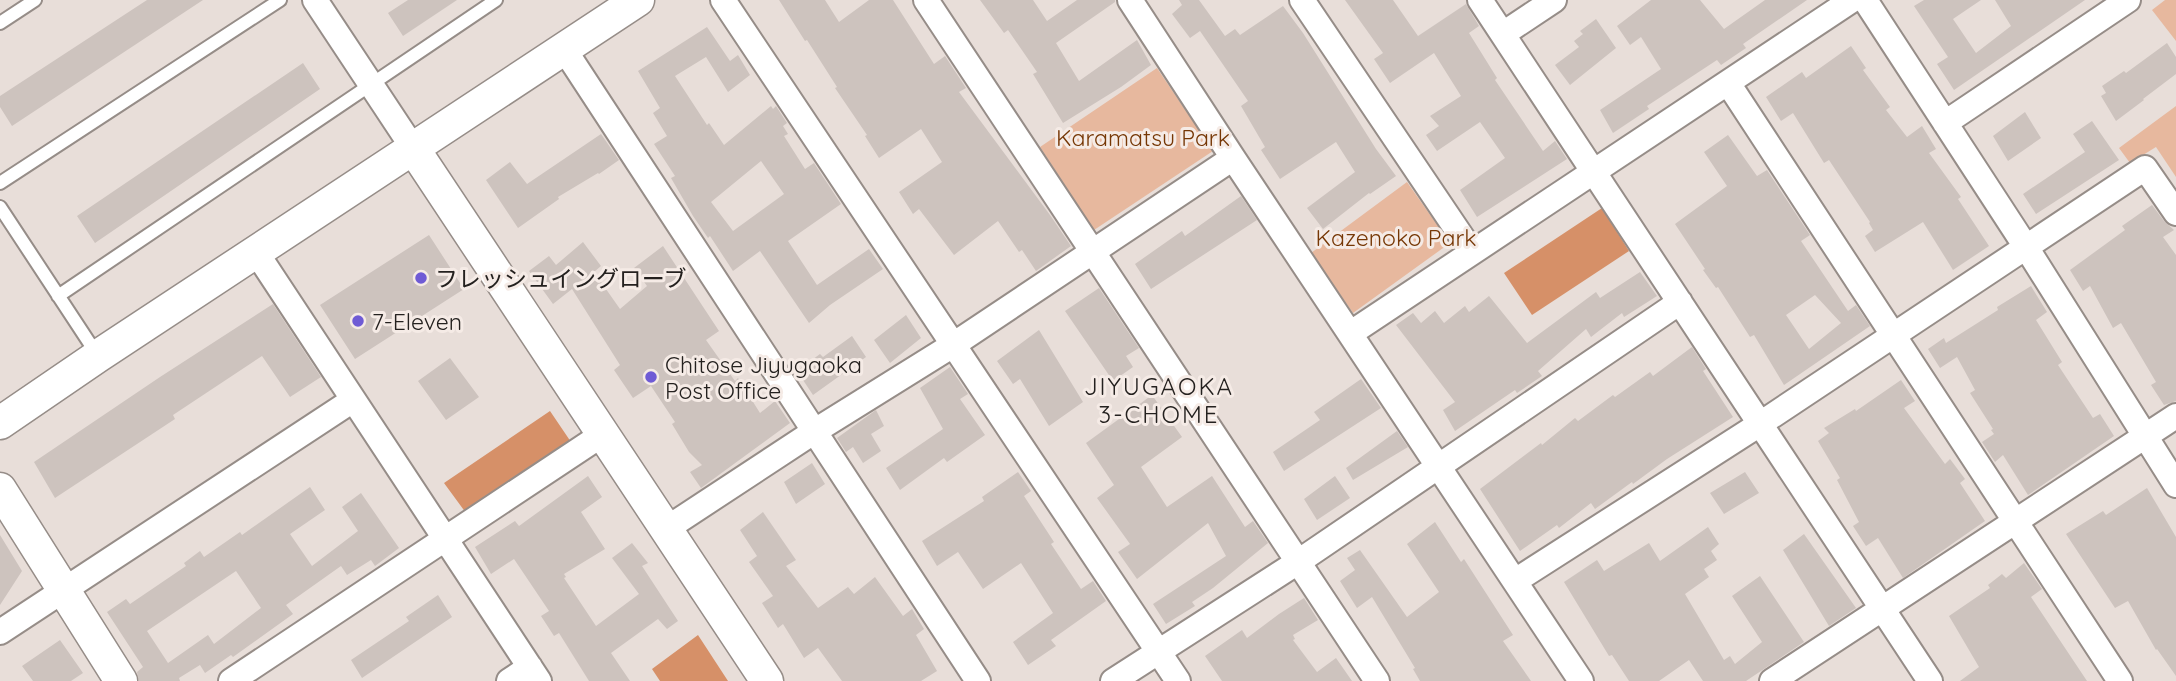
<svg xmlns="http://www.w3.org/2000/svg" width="2176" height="681" font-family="Quicksand,'Noto Sans JP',sans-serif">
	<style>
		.green { fill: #e7b89e }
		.water { fill: #d69068 }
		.building { fill: #cdc3be; fill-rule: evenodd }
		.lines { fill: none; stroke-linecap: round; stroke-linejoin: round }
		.service-casing { stroke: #968d88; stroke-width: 16 }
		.minor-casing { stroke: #968d88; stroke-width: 28 }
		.tertiary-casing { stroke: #968d88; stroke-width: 35 }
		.service { stroke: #fff; stroke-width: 12 }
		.minor { stroke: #fff; stroke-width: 24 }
		.tertiary { stroke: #fff; stroke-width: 32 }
		.poi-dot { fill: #6f5bd5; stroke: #f5ebe6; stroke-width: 2.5 }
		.labels { text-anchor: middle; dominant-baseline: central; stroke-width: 6; stroke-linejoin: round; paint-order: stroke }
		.park-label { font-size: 23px; fill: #763705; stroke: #f5ebe6 }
		.poi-label { font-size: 23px; fill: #24211f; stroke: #f5ebe6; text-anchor: start }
		.neighbourhood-label { font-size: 24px; letter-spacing: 2px; fill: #24211f; stroke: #f5ebe6 }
	</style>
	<rect width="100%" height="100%" fill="#e8ded9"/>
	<!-- green -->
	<path class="green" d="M2165,0H2176V41L2152,10Z
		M1157,68L1213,151L1094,230L1040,147Z
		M2176,106V177L2156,147L2130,163L2119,148Z
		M1407,182L1450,243L1353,313L1311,253Z"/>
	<!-- water -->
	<path class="water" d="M1602,208L1629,251L1532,315L1504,273Z
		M550,411L571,442L466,513L444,483Z
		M698,635L728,681H660L652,669Z"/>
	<!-- building -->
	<path class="building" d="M147,0H203L12,126L0,107V96Z
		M408,0H457L403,36L388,13Z
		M779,0H825L839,22L869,0H893L934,64L945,56L966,88L959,92L1050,215L1071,246L1036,271L1022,250L1019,252L998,221L954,255L919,209L913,214L899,192L942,162L921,129L879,158L865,136L867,135L835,88L837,87L807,40L805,41Z
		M980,0H1033L1047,21L1077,0H1115V2L1056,43L1079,81L1137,40L1151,65L1121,87L1063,123L1033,74L1037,72L1008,30L1004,33Z
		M1179,0H1199L1225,36L1235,29L1240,35L1283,6L1303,33L1376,149L1396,176L1370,194L1369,193L1323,229L1307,208L1355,172L1336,142L1280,179L1261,150L1265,147L1241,106L1248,101L1200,31L1190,38L1172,14L1182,5Z
		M1345,0H1393L1418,36L1466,4L1479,26L1469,33L1497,78L1495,80L1543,151L1555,141L1567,159L1477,217L1460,190L1505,158L1480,122L1437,151L1426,135L1439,126L1430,116L1461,96L1434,53L1390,83L1374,59L1383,53Z
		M1651,0H1700L1724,29L1765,0H1807L1743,44L1746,48L1721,65L1717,60L1647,106L1649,109L1613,133L1600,110L1661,69L1641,37L1630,45L1617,26Z
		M1924,0H1981L1953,19L1976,53L2011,26L1995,0H2085L1954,90L1937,64L1948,57L1914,6Z
		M1596,19L1616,48L1570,85L1555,65L1579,47L1574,41L1583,34L1580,31Z
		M707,27L730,61L738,55L750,75L728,92L706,57L675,76L707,125L709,123L724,145L771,106L773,109L776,106L787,123L783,126L788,134L784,136L805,169L814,163L841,204L788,241L817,285L869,249L883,269L830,305L809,323L760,251L733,271L710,236L708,238L693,216L671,178L675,176L654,144L667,136L653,113L660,108L638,71ZM761,161L784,194L733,231L711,202Z
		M2167,43L2176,57V74L2143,99L2144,100L2116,121L2101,96L2106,93L2102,86L2124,71L2126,73Z
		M1851,46L1866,68L1863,70L1890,107L1886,110L1907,137L1922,126L1936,149L1929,153L1961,197L1958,199L1989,246L1953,270L1923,222L1875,252L1865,236L1873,230L1869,223L1870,222L1829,160L1824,163L1793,113L1781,121L1766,97L1802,72L1806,78Z
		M303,63L320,89L95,243L77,216Z
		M2025,112L2041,138L2008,161L1993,136Z
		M2092,121L2119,160L2036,214L2023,194L2085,152L2073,134Z
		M601,134L619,160L599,174L598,173L558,197L559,199L518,228L486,180L510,162L527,184Z
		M1728,135L1757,176L1767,170L1810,235L1801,241L1848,311L1856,305L1870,326L1784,385L1754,335L1750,337L1718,287L1716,288L1703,270L1705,269L1675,224L1727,186L1704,152ZM1815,295L1841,323L1809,349L1786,315Z
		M1241,196L1257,220L1151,289L1135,264L1182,231L1185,236Z
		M2152,205L2164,221L2174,230L2163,237L2176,255V401L2164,405L2151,385L2156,382L2121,323L2113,328L2090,286L2083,291L2070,270L2125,230L2122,226Z
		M429,235L464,289L355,359L320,305Z
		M583,242L601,266L594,272L620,309L647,286L634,268L663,246L719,331L706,340L735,381L738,378L760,413L775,401L790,423L701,488L690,472L702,465L689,452L672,424L675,422L651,386L633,398L614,370L620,365L572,289L553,304L529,271L549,256L556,265Z
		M1640,272L1657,296L1624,317L1622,313L1591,337L1586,329L1538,371L1542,376L1517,393L1515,390L1455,431L1443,410L1455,402L1396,325L1413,313L1421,323L1435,311L1444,323L1465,306L1469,312L1489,296L1527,343L1596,292L1600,298Z
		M2031,286L2047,312L2036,320L2062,362L2058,365L2093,418L2100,414L2114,436L2028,495L2003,455L1995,462L1982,442L1994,434L1991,430L1993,429L1970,393L1975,390L1957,357L1940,368L1928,349L1944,338L1946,343L1998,310L1997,307Z
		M1099,288L1139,348L1126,356L1133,367L1113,381L1065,311Z
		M273,304L321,377L290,397L262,356L173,415L175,419L55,498L34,462L160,377Z
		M906,315L921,338L890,363L874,340Z
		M1039,330L1083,402L1049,426L1020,379L1013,384L997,361Z
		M852,336L866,357L813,395L797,371L820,354L823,357Z
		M1692,347L1706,369L1703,371L1733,417L1667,459L1633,484L1632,482L1595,509L1591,503L1559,528L1557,525L1520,551L1480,489L1541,443L1542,445L1575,418L1578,421L1613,395L1615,397L1650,372L1653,376Z
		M450,358L479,397L446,420L418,381Z
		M950,367L968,394L960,399L985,435L947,462L944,458L900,490L886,468L943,429L920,388Z
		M1361,379L1381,408L1284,471L1273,452L1320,420L1314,412Z
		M1901,380L1915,401L1904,408L1945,464L1950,459L1965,479L1960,483L1985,521L1903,578L1878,538L1866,546L1853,526L1859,522L1837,480L1840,478L1818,441L1829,433L1824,428L1855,409L1856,411Z
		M1152,395L1182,437L1141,467L1167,507L1212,476L1245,527L1253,521L1268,543L1213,588L1192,602L1195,606L1166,624L1153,604L1226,556L1208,523L1137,579L1118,552L1130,544L1097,498L1114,485L1086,443Z
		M876,410L884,426L871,434L881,451L863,463L853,447L846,452L837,438Z
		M1397,431L1408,447L1353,480L1346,468Z
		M812,463L825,484L796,504L784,482Z
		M1018,472L1031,491L1024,496L1054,542L1051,544L1081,589L1093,581L1106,601L1051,640L1056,646L1028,665L1013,642L1053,613L1021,563L983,589L958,552L937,566L922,541L984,501L982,497Z
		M1745,472L1759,493L1724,514L1710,493Z
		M588,476L602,497L581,512L605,549L564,574L566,577L564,578L596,626L639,594L612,558L632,543L648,563L642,566L678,621L667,629L658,619L611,653L630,681H589L559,633L554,636L541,616L549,611L514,559L491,574L475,547L515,521L519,526Z
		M1335,476L1350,498L1317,520L1304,499Z
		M310,487L325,510L290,534L312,566L358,531L342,507L361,493L399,548L375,566L371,560L347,575L341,566L286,605L293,614L233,657L231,655L205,673L200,665L179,678L180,681H139L137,672L143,667L107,612L126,599L130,604L186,566L184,563L200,551L204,557L240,532L242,535ZM236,571L261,608L214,644L208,635L168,663L147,631Z
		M2147,488L2176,537V676L2157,649L2156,650L2128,601L2115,608L2066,534L2103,511L2106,515Z
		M763,512L796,560L786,566L818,608L848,587L854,594L875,577L903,616L912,609L924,629L916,635L937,671L921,681H842L818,648L804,658L783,624L778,628L762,603L773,596L749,562L757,556L740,530Z
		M1435,522L1461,562L1464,559L1513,635L1503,641L1531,681H1420L1413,669L1415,668L1372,597L1357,608L1340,581L1355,570L1347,558L1360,550L1407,617L1439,592L1407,544Z
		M1708,527L1719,544L1711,551L1717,560L1704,569L1709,577L1685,594L1724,660L1730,656L1735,664L1762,642L1732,596L1760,576L1804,642L1746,681H1703L1689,660L1659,681H1629L1612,655L1609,656L1564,582L1597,560L1604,571L1649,543L1660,561Z
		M1804,534L1856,608L1829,626L1783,550Z
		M0,535L22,571L0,605Z
		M2024,563L2042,589L2031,597L2087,681H1960L1979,667L1949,616L1990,588L1988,585L2002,574L2006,578Z
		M438,595L452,617L362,678L351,660L409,621L406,617Z
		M1304,598L1318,620L1293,635L1295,639L1293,640L1317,672L1336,658L1352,681H1222L1205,656L1242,630L1247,638L1279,614Z
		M60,640L83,673L71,681H33L22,666Z"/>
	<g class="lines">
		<defs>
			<path id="service" d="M0,23L35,0
				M0,183L280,0
				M0,207L98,356
				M58,296L496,0"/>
			<path id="minor" d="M315,0L413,148
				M723,0L1178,681
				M926,0L1377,681
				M1130,0L1233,158L1581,681
				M1302,0L1472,252
				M1480,0L1930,681
				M1865,0L2026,247L2176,485
				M1503,34L1554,0
				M564,49L978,681
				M1728,83L2120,681
				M1945,123L2128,0
				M256,252L539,681
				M1351,333L1852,0
				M666,529L815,431L953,345L1233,158
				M1515,581L1760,424L2145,168L2176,213
				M0,632L353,400
				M231,681L603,434
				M509,681L530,667
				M1113,681L1298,562L1680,302
				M1772,681L2176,416"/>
			<path id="tertiary" d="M413,148L767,681
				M0,423L98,356L638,0
				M0,489L121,681"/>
		</defs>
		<!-- service casing -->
		<use href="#service" class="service-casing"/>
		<!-- minor casing -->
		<use href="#minor" class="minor-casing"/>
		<!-- tertiary casing -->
		<use href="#tertiary" class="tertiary-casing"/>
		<!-- service -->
		<use href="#service" class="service"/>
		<!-- minor -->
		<use href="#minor" class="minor"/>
		<!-- tertiary -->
		<use href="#tertiary" class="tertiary"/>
	</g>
	<!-- markers -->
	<g class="poi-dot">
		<circle cx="421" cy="278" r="7"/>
		<circle cx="358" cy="321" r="7"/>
		<circle cx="651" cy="377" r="7"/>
	</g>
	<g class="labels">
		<!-- park labels -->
		<g class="park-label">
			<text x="1143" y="137">Karamatsu Park</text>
			<text x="1396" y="237">Kazenoko Park</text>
		</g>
		<!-- poi labels -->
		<g class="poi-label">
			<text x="435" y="278">フレッシュイングローブ</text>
			<text x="372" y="321">7-Eleven</text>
			<text x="665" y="364">Chitose Jiyugaoka<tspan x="665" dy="26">Post Office</tspan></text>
		</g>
		<!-- neighbourhood labels -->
		<g class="neighbourhood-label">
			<text x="1159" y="386">JIYUGAOKA<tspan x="1159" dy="28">3-CHOME</tspan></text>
		</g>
	</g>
</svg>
